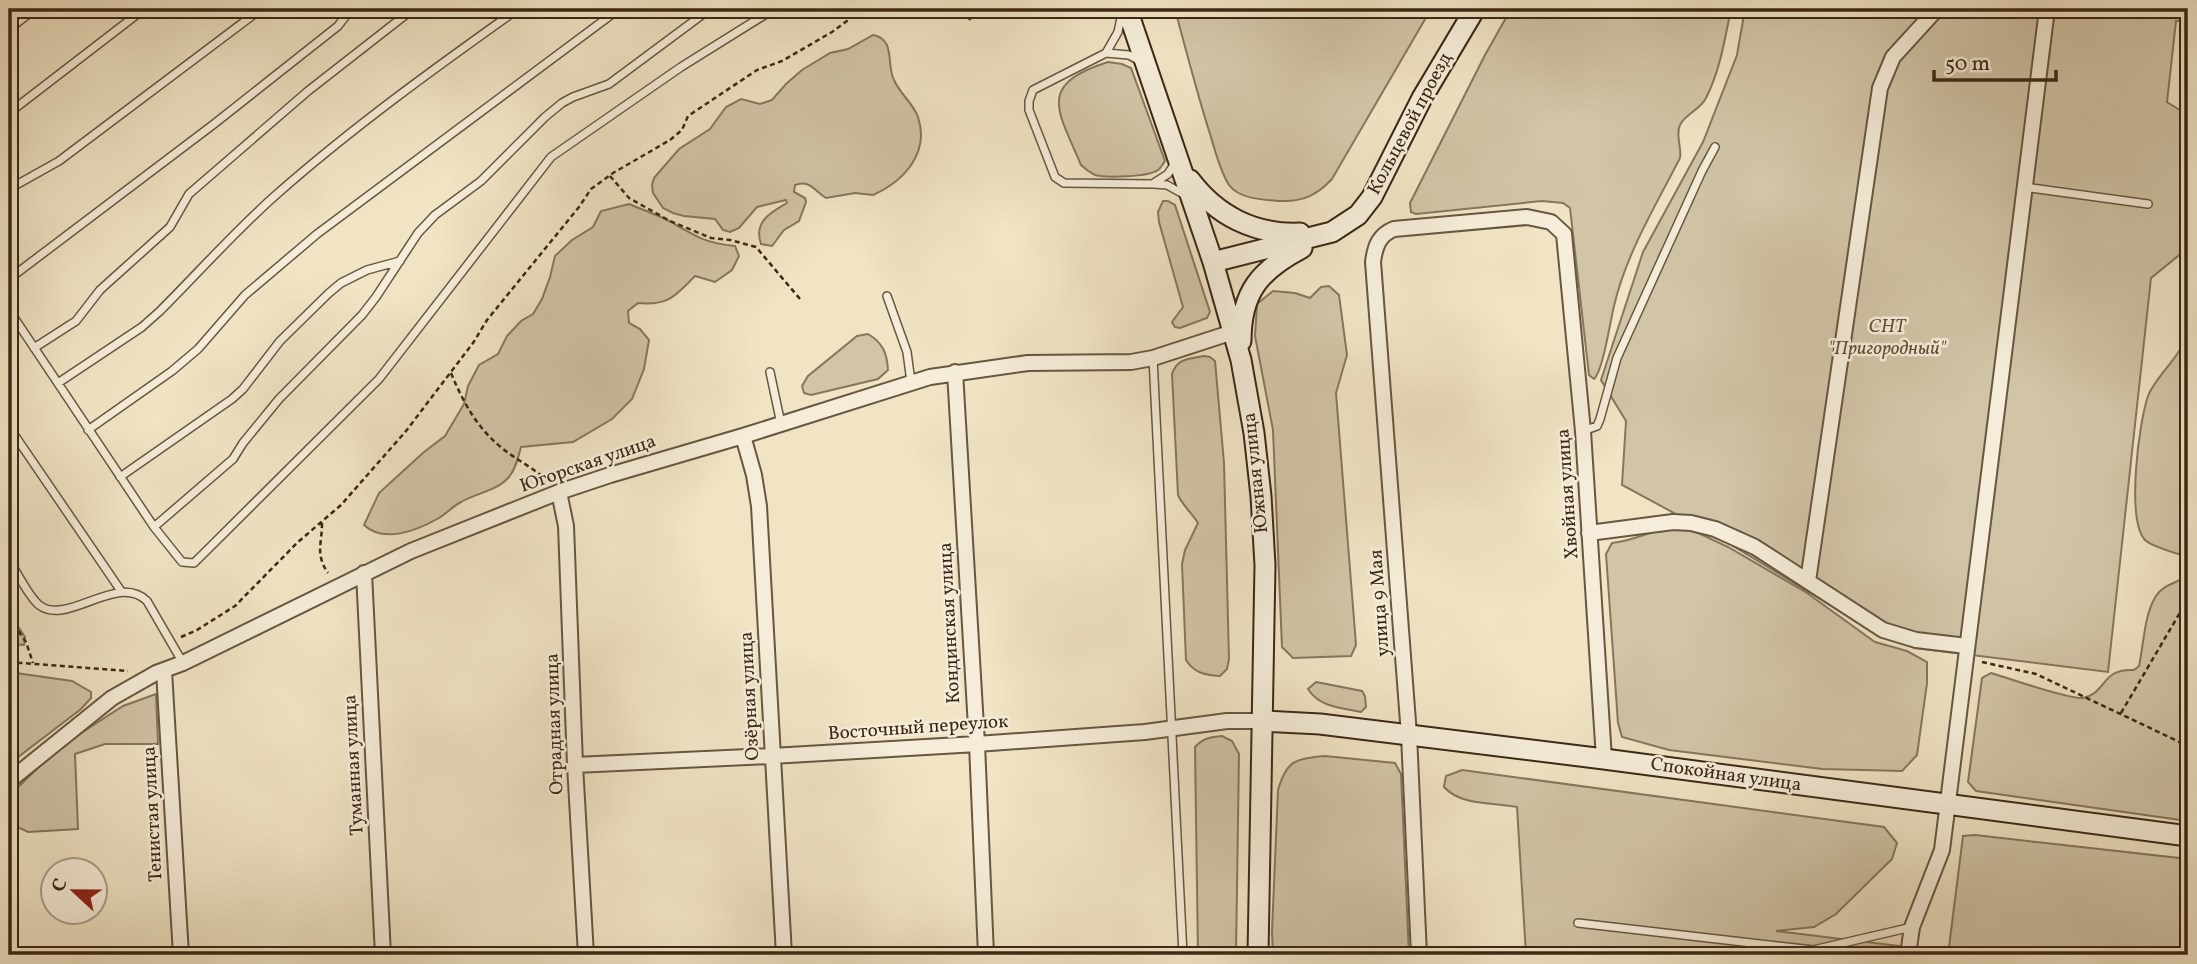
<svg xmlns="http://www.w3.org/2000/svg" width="2197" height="964" font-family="Vollkorn,serif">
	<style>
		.green { fill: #d1c4a7; stroke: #86765e; stroke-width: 2 }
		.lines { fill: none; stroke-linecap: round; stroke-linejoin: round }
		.lane-casing { stroke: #685641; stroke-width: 10 }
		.street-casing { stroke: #685641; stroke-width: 18 }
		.secondary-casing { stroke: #3b2715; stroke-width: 23 }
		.path { stroke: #3b2715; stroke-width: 2.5; stroke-dasharray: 5 3.5; stroke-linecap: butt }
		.lane { stroke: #f5edd9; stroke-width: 7 }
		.street { stroke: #f5edd9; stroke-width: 14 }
		.secondary { stroke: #f5edd9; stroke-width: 19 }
		.labels { text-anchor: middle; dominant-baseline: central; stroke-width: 5; stroke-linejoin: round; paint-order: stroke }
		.street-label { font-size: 19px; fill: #3b2715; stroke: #f5edd9 }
		.park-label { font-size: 19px; font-style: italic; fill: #604e3a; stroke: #f5edd9 }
	</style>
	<rect width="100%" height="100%" fill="#f0e4c5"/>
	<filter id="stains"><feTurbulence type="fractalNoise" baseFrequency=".00286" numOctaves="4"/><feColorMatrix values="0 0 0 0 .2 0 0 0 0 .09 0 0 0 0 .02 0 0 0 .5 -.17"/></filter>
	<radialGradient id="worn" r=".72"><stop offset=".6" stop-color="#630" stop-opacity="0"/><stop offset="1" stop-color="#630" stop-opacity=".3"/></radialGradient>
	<!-- green -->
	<path class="green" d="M1175,9H1431L1332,179C1317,195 1303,202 1280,201C1264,200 1239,199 1229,185C1220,171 1215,150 1210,134C1197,93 1186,51 1175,9Z
		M1511,9H1731C1725,38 1720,71 1706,98C1700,110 1685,114 1680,125C1675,135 1682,147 1680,158C1656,205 1626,254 1614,306C1610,322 1603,371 1594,379L1589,375L1570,208L1563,203L1542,201L1416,214L1411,212L1410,203L1485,55Z
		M1745,9H2188V21H2176L2167,102L2183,112L2180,105L2186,58L2188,56V257L2183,252L2151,278L2108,672L1915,648L1877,633L1713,534L1622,485L1626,421L1601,380L1643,252L1703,142L1737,55Z
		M873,35C896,39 886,65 894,80C900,94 913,103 918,117C930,153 904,181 873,195L855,193L826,198C815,191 809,179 795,185L794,192L805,198L806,202L799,221L784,230L772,246L761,244C753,221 772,212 787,203L786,200L757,207L739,228L730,232L723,230L715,219L684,216L673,213L663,208L653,193L652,185L654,178L679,149L710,129L726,107L741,99L760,104L772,100L786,84L802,70L830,53L848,49Z
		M1108,62L1122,64L1131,68L1165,161C1163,164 1161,168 1158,170C1149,177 1105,178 1095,175C1089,172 1085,169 1081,165C1058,110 1036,85 1108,62Z
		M1163,201H1168L1175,205L1210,312L1207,318L1180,328L1175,327L1172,322L1183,307L1159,222L1158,212Z
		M629,204C643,210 658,215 671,222C697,237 705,243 735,246L739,256L732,270L715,282L695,276C675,296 669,306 638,303L628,311L629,323L640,329L649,340L644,369L632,399L612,419L573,442L521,447C518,458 516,468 509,477C497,491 476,493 461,502C453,506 447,513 439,518C418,530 384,544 364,525L379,493L424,452L445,436L464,404L468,386L479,365L498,354L507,336L521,321L533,314L542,299L550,277L555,256L572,240L593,227L601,211Z
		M1329,286L1339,295L1347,355L1336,393L1356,645L1351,656L1293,658L1282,647L1273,430L1255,336L1257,304L1273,291L1295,293L1310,298L1321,287Z
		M2188,304V821L1976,791L1968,782L1982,678L1991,673C2008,678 2070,700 2083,698C2107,693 2101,668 2134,670L2139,666C2144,643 2144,615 2156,596C2168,577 2193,588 2185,556C2175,553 2153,547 2145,540C2126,519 2139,422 2148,396C2155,378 2178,358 2184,342C2187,331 2186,316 2188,304Z
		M868,334C883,343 887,353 888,370L878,379L811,395L804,393L802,386L808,376L857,336Z
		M1204,356L1210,357L1215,361L1224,463L1229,659L1227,669L1220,676C1205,675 1194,673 1186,660L1182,564L1185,550L1198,523C1192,513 1183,506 1178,495L1172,374C1177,358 1189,359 1204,356Z
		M1670,527L1692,530L1728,547L1807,593L1875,642L1907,651L1927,662V683L1917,755L1902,771L1822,769L1669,750L1622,737L1618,723L1606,554L1612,543C1632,541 1649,532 1670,527Z
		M9,613L25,637L24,645L9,644Z
		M9,672L72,681L91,692V698L81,709L9,764Z
		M1316,682L1362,691L1365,696L1366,707L1361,712C1341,708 1319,707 1308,689Z
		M156,694L158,744H105L75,754L78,829L28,832L11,824L9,822V796L49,757L75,737L123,706Z
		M1222,736L1232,741L1239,754L1236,955H1198L1195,747C1203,738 1211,737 1222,736Z
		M1325,756L1395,763L1401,774L1409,955H1273L1272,932L1278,790C1287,759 1296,759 1325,756Z
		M1462,770L1884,827L1897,843L1892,859L1836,914L1814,927L1776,931L1900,946L1899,955H1526L1517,807C1493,802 1461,806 1444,787L1446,776Z
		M1975,835L2188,859V955H1948L1963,836Z"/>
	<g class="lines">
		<defs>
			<path id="lane" d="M1122,13L1118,32L1106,53L1033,90L1029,101V110L1055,177L1064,183L1154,184L1167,185L1185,195
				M9,29L35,9
				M1106,53L1129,55L1140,61
				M9,113L144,9
				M1154,183L1168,174L1175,163
				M2024,187L2148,204
				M9,189L59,161L261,9
				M9,279L214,124L338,26L351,9
				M887,296L907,352L911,382
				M9,310L154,527L182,562L194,563L379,379L551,157L681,67L774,9
				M34,348L76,321L100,290L170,227L189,194L308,91L413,9
				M1153,358L1183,955
				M770,372L781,424
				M58,383L142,327L160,311C199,272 236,230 277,194C353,127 435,68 518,9
				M9,427L121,591
				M88,430L172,371L198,349L245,295L317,234L619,9
				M1583,431L1597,426L1600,419L1617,358L1702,171L1715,147
				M120,477L232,399L243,389L280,341L329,293L341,283L367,270L400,261
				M154,527L233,459L243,443L279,399L362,315L376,297L418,233L435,215L481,181L545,117L562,103L573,97L609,84L710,9
				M9,560C17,572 28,596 39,605C67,627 117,572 147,601L183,663
				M1578,923L1813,950L1912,927"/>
			<path id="street" d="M955,372L977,744L986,955
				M743,436L754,475L759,506L784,955
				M559,492L566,526L575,765L586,955
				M1589,533L1673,522L1691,523L1715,529L1755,547L1883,630L1916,640L1967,646
				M364,573L383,955
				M1808,581L1880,88L1893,57L1935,11
				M164,671L181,955
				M575,765L772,756L977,744L1145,732L1227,721H1263
				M9,781L112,698L156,673L183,663L411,551L559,492L610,475L743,436L930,377L1028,363L1131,362L1153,358L1233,332
				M1419,955L1409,735L1373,262C1375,246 1379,235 1394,229L1527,217L1551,222L1564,234L1583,431L1604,759
				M1908,955L1912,927L1942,850L2047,9"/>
			<path id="secondary" d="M1127,9L1213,262L1241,360L1254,433L1261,496L1265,565L1258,955
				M1190,180C1217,216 1255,235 1300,233
				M1213,262L1332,232L1358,215L1372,197L1422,98L1475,9
				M1241,341C1241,292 1260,270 1302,248
				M1263,721L1320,724L1604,759L2188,836"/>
		</defs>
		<!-- lane casing -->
		<use href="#lane" class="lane-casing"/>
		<!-- street casing -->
		<use href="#street" class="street-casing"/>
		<!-- secondary casing -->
		<use href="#secondary" class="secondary-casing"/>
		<!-- path -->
		<path class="path" d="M969,20L978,9
			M610,176L629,198L670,221L711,238L730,240L756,247L800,299
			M451,373C463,402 477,428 502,448C516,460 533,467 546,480
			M322,523C322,544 315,554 328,573
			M9,617L26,642L33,663
			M181,637L197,630L235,606L298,542L341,505L406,431L473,343L487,320L579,207L591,189L613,173L670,140L682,130L688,116L757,70L782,61L832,32L863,9
			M9,662L128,671
			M1982,662L2036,674L2188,746
			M2121,713L2188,599"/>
		<!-- lane -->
		<use href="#lane" class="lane"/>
		<!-- street -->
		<use href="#street" class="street"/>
		<!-- secondary -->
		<use href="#secondary" class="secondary"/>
	</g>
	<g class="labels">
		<!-- street labels -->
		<g class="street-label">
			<text transform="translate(1410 124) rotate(-62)">Кольцевой проезд</text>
			<text transform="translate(588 464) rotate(-19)">Югорская улица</text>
			<text transform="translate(1256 473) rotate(-96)">Южная улица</text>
			<text transform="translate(1568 494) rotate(-94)">Хвойная улица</text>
			<text transform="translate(1380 603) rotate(-94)">улица 9 Мая</text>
			<text transform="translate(950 623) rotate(-93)">Кондинская улица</text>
			<text transform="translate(750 696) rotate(-93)">Озёрная улица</text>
			<text transform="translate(555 724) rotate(-92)">Отрадная улица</text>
			<text transform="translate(918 728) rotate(-4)">Восточный переулок</text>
			<text transform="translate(354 765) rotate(-93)">Туманная улица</text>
			<text transform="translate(1726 775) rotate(8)">Спокойная улица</text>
			<text transform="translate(153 814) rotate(-93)">Тенистая улица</text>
		</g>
		<!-- park labels -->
		<g class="park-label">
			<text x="1887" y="327">СНТ<tspan x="1887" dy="22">"Пригородный"</tspan></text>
		</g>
	</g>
	<!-- margin -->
	<rect width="2197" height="964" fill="none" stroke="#f0e4c5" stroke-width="35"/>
	<rect x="10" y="10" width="2176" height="943" fill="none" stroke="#3b2715" stroke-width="3.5"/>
	<rect x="18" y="18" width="2162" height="929" fill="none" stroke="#3b2715" stroke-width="2"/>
	<!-- north arrow -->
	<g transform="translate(74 891) rotate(292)"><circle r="33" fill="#f5edd9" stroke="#ab9e8b" stroke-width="2"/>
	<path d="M0-5L12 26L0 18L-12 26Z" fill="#8f2418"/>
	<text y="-10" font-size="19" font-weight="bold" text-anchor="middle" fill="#3b2715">С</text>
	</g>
	<!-- scale -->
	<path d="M1934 70v10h122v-10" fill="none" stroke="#3b2715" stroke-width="3.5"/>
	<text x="1945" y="70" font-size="21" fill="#3b2715" stroke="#f5edd9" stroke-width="5" paint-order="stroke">50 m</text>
	<rect width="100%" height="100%" filter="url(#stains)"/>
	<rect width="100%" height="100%" fill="url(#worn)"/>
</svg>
